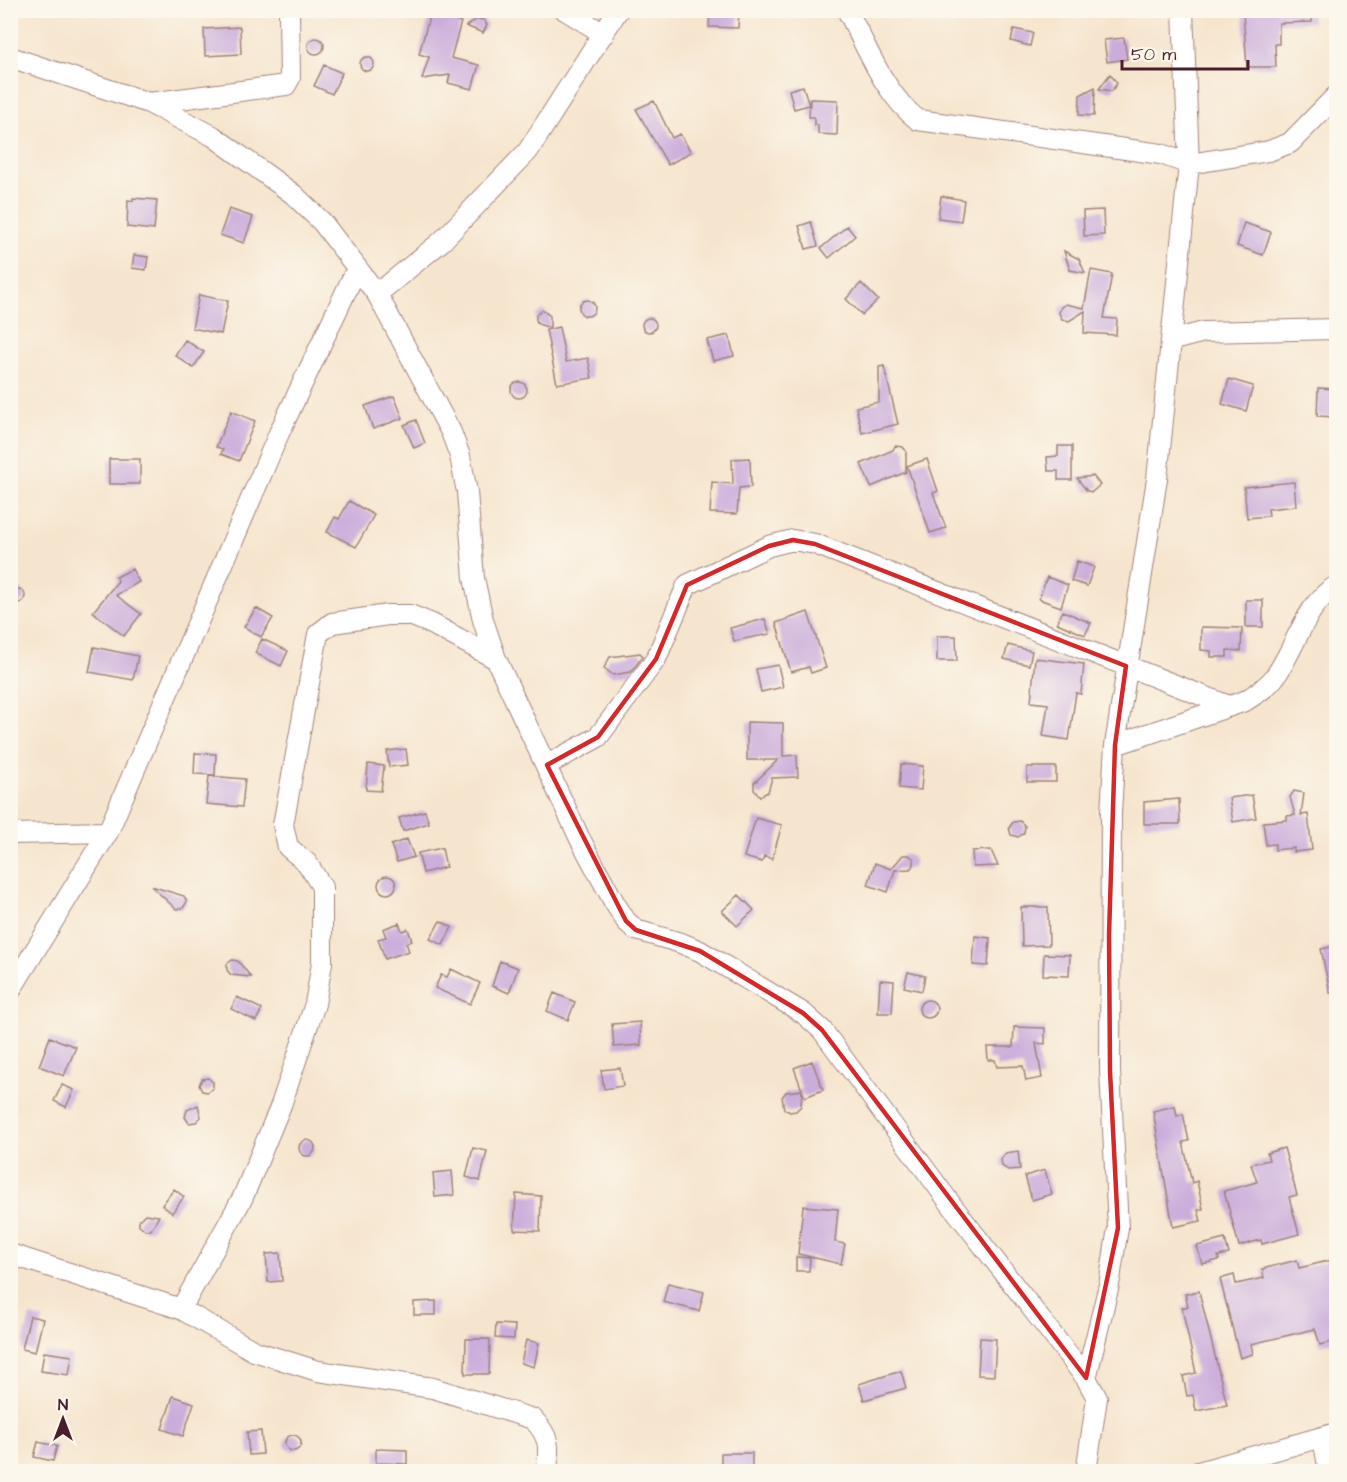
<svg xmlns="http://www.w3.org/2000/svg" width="1347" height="1482" font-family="'Architects Daughter',sans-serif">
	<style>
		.building { fill: #cbaddb }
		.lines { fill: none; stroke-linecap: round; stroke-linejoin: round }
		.minor-casing { stroke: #a0827c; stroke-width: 22 }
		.minor { stroke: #fff; stroke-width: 20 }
		.marked { fill: none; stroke: #d62828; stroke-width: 4.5; stroke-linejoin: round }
	</style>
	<rect width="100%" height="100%" fill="#fbf7ec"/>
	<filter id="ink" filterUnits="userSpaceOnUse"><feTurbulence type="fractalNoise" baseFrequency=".0167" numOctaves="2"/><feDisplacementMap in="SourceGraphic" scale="12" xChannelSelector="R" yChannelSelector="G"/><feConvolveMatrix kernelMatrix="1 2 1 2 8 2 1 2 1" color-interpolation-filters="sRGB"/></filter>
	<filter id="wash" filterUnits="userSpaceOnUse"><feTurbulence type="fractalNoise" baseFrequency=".008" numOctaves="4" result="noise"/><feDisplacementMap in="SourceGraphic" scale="24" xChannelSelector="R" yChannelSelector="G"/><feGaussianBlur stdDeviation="1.35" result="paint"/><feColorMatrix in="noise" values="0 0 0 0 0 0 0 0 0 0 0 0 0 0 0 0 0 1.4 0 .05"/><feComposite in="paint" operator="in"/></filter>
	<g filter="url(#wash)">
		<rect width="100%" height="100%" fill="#f6e5ce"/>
		<g id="blocks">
			<!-- building -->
			<path class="building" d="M710,10H739L738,28L709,27Z
				M1271,10H1312V22L1279,23V44H1275L1276,67H1247L1243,13Z
				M430,14L461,22L451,58L479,65L472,89L448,83L450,75L422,79L429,57L419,54Z
				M477,19L484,20L487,25L483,33L466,26Z
				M240,27L241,54L205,56L204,29Z
				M1014,29L1033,33L1030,46L1011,41Z
				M1124,38L1127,59L1107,62L1104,40Z
				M308 46a8 8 0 1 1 16 0a8 8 0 1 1-16 0Z
				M360 64a7 7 0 1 1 14 0a7 7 0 1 1-14 0Z
				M324,65L342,73L332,94L314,86Z
				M1110,74L1117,83L1112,91L1099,89Z
				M803,86L809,105L794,109L789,90Z
				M1095,87L1094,116L1079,115L1080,95Z
				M810,99L838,100L837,135L818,134V125H814V117H809Z
				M654,101L672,138L680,134L691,152L668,165L636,109Z
				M941,196L964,200L961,221L938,218Z
				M133,198L157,200L154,230L127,227L128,200L133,201Z
				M229,209L253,217L244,243L220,235Z
				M1103,210L1104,235L1084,236L1083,211Z
				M811,222L818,246L806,249L799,226Z
				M1244,223L1271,232L1263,255L1237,246Z
				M847,226L855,236L829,258L821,248Z
				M1064,251L1079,259L1085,273L1070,270Z
				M134,255L148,257L146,270L132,268Z
				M1091,270L1112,274L1104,318L1117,319L1116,335L1084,333L1085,311L1069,321L1062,319L1059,313L1061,307L1066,304L1084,308Z
				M861,283L878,300L862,315L846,299Z
				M199,295L228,301L221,334L192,328Z
				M579 308a8 8 0 1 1 16 0a8 8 0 1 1-16 0Z
				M543,310L550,316V328L538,324L536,320V315Z
				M642 325a7 7 0 1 1 14 0a7 7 0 1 1-14 0Z
				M559,327L566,362L588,358L592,378L557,384L546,330Z
				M729,335L734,356L713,361L707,340Z
				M185,340L204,352L193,368L175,355Z
				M884,366L898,424L862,433L856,407L879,402V367Z
				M1229,379L1253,386L1246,411L1222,404Z
				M511 390a8 8 0 1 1 16 0a8 8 0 1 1-16 0Z
				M1318,388L1336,389V417L1317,416Z
				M394,396L403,418L373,429L365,406Z
				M231,411L255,421L239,461L221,454L223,449L216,447Z
				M416,420L425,443L414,448L404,425Z
				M895,446L903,447L906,451V472L871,487L861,464L893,450Z
				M1058,446H1072V480H1058V471H1048L1047,457L1058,456Z
				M750,458L751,487L739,488L737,514L710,513L712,482L733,484L732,459Z
				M109,459H140V484H109Z
				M927,459L938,491L933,493L946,528L930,533L907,466Z
				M1093,476L1100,485L1092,492L1087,491L1077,478Z
				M1294,482L1296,506L1268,509L1269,516L1247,518L1244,487Z
				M349,501L374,515L356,547L327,532L335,517L339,519Z
				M1077,561L1094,567L1087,586L1071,581Z
				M132,569L139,582L116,595L141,614L124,636L93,612L118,581L116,577Z
				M1047,577L1068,585L1061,607L1039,599Z
				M11 596a7 7 0 1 1 14 0a7 7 0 1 1-14 0Z
				M1246,600H1263V627H1246Z
				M256,608L273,618L261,637L244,627Z
				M1063,611L1091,623L1085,635L1057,623Z
				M808,612L826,668L811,673L809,667L791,672L776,623Z
				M765,619L770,634L734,641L730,628Z
				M1201,627L1242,628L1241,651L1227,650V657H1211V651L1201,650Z
				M937,636H956L957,661H937Z
				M262,639L288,651L281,666L255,653Z
				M1008,645L1032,651L1029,665L1004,659Z
				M94,647L138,656L133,680L89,672Z
				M640,653L643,656L631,672L613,675L604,668L610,657Z
				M1035,658L1084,664L1081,694L1076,693L1069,740L1043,736L1048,704L1031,702Z
				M778,665L783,687L761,692L756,669Z
				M747,722L783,723V756L797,755L798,777L772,778L768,792L760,796L754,790V783L778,760H747Z
				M406,749L408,765L389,767L387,751Z
				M195,753L216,754L215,775L194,774Z
				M368,764L384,766L381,791L366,790Z
				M901,764L923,766L921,790L899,788Z
				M1027,767H1056V782H1027Z
				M209,776L245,779L242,807L206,804Z
				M1294,791L1304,793L1301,815L1308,814L1312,850L1294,852V848L1275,850V844L1266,845L1263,822L1287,820V816L1295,815L1290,797Z
				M1252,795L1256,818L1233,822L1229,798Z
				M1179,799L1180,824H1144V802Z
				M425,811L429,823L403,831L399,818Z
				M756,818L782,825L772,859L764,856L762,862L744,857Z
				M1020,821L1025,826L1024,833L1018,837L1011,835L1009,828L1013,822Z
				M407,839L414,857L397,862L391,845Z
				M442,848L446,867L423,873L418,853Z
				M991,850L998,866L973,867L972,851Z
				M903,855H909L914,859V865L910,869L895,870L888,892L868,885L875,863L891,869Z
				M378 885a9 9 0 1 1 18 0a9 9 0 1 1-18 0Z
				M151,886L184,896L187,902L183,908L176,909Z
				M739,895L754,910L737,926L722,911Z
				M1021,907H1048L1049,945L1022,946Z
				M440,921L452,927L443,945L430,939Z
				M399,923L402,931L408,929L412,941L406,943L409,951L385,959L378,939L386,937L383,929Z
				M975,936L990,938L988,966L973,965Z
				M1336,946V992L1330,993L1321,949Z
				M1044,954L1070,955L1069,976L1043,975Z
				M232,960L238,961L251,977L231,975L227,970V964Z
				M500,961L518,968L509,993L492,986Z
				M451,969L480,983L470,1004L435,988L441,975L447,977Z
				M908,972L925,976L922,991L904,987Z
				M880,980L894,981L892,1013H878Z
				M554,993L575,1002L568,1020L547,1011Z
				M237,997L262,1009L256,1021L231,1009Z
				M919 1009a9 9 0 1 1 18 0a9 9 0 1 1-18 0Z
				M640,1022L641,1045L614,1047L612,1024Z
				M1014,1027L1045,1028V1044L1036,1043L1042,1078L1026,1081L1023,1066L997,1067L995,1060H988L987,1047H1013Z
				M50,1037L76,1047L64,1076L39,1066Z
				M812,1061L823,1090L805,1097L802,1091L801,1106L796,1111L790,1112L784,1109L782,1097L786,1092L802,1090L794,1068Z
				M620,1068L623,1086L604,1089L601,1070Z
				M208,1078L213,1082V1088L208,1092L202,1091L199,1085L202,1079Z
				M62,1085L74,1090L66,1107L54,1101Z
				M198,1105L201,1117L196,1122L189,1123L185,1117L187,1110Z
				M1175,1106L1177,1116L1183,1114L1189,1141L1183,1142L1192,1183L1197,1181L1203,1209L1198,1210L1201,1221L1173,1227L1153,1111Z
				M299 1148a8 8 0 1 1 16 0a8 8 0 1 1-16 0Z
				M473,1148L487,1151L480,1181L466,1177Z
				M1284,1148L1297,1195L1289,1197L1299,1234L1262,1244L1261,1240L1239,1246L1224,1191L1257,1182L1251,1164L1269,1160L1267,1153Z
				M1018,1151L1020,1169L1008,1170L1002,1166L1001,1159L1006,1153Z
				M1045,1170L1052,1194L1032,1200L1025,1176Z
				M452,1171L454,1195L435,1197L433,1173Z
				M174,1189L184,1197L172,1213L162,1205Z
				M516,1194L541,1196L540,1231L514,1230Z
				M803,1206L838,1209L835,1242L845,1244L841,1264L798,1254Z
				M145,1214L159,1216L151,1230H145L139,1225V1220Z
				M1225,1239L1229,1254L1218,1256L1219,1260L1202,1264L1197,1246Z
				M280,1253L282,1281L268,1282L266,1254Z
				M796,1257L810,1258L809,1271H796Z
				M1336,1259V1341L1320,1345L1315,1329L1251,1344L1253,1354L1240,1358L1220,1279L1234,1275L1236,1284L1264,1278L1262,1269L1297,1260L1299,1268Z
				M668,1283L704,1292L699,1311L663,1302Z
				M1199,1291L1227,1405L1196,1411L1193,1395L1187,1396L1183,1376L1196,1373L1182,1308L1188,1306L1185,1294Z
				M436,1301V1315H414V1302Z
				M30,1316L43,1319L35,1352L22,1349Z
				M496,1324L515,1325L514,1339L495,1338Z
				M980,1338L996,1339L994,1376L978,1375Z
				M466,1339H490L489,1374H465Z
				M526,1340L539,1343L534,1367L521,1363Z
				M44,1352L72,1356L69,1375L41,1371Z
				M901,1371L906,1388L864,1400L859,1384Z
				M173,1396L194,1403L183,1436L162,1429Z
				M261,1431L263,1454L249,1455L247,1432Z
				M285 1443a8 8 0 1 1 16 0a8 8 0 1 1-16 0Z
				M38,1442L57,1446L53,1461L34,1457Z
				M376,1449L407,1450V1464L376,1463Z
				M721,1453H752V1472H721Z"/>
		</g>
	</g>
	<g filter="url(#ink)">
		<use href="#blocks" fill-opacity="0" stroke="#a0827c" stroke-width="1.5"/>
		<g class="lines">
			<defs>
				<path id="minor" d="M565,10L604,34
					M847,10C867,47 884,94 918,120L1161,154L1189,164L1269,151L1290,143L1336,96
					M10,57L149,103L213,136L293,194L322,222L377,294L451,432L460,456L467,492L474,578L483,620L496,659L580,839L614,902L626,921L636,930L681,943L700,951L803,1013L822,1030L950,1203L1086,1378L1097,1398L1086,1472
					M149,103L286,85L290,78L289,10
					M377,294L442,241L528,151L618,10
					M1173,340L1204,332L1336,329
					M1115,745L1245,701C1256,694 1266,688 1274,678C1295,650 1305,604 1336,586
					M547,765L598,737L656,659L687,585L769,546L793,540L815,544L1229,706
					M10,834L108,832
					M10,991L108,832L280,431L357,268
					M10,1254L181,1309L254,1351L318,1371L433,1388L533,1419C551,1438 549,1447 547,1472
					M181,1309L243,1197L281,1105L315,1004L322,963V887L307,863L288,847L283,825L318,634L332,623L388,615H410L432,624L496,659
					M1086,1378L1109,1285L1118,1228L1110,1071L1111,813L1115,745L1157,479L1189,164L1183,10
					M1323,1437L1329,1472
					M1198,1472L1336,1433"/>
			</defs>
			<!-- minor casing -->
			<use href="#minor" class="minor-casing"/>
			<!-- minor -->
			<use href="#minor" class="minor"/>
		</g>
	</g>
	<!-- marked area -->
	<path class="marked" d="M793,540L815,544L1126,666L1115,745L1109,935L1110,1071L1118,1228L1086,1378L822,1030L803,1013L700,951L636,930L626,921L547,765L598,737L656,659L687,585L769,546Z"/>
	<!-- margin -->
	<rect width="1347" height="1482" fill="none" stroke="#fbf7ec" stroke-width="36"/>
	<!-- north arrow -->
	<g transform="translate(63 1419)" stroke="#fbf7ec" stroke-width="4.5" paint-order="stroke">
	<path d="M0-4.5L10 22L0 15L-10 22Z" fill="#4a1f2b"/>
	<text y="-9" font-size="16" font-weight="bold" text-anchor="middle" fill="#4a1f2b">N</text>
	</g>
	<!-- scale -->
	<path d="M1122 60v9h126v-9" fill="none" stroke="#4a1f2b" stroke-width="3"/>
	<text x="1131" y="60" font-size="18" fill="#4a1f2b" stroke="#fbf7ec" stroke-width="4.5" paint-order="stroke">50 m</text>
</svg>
